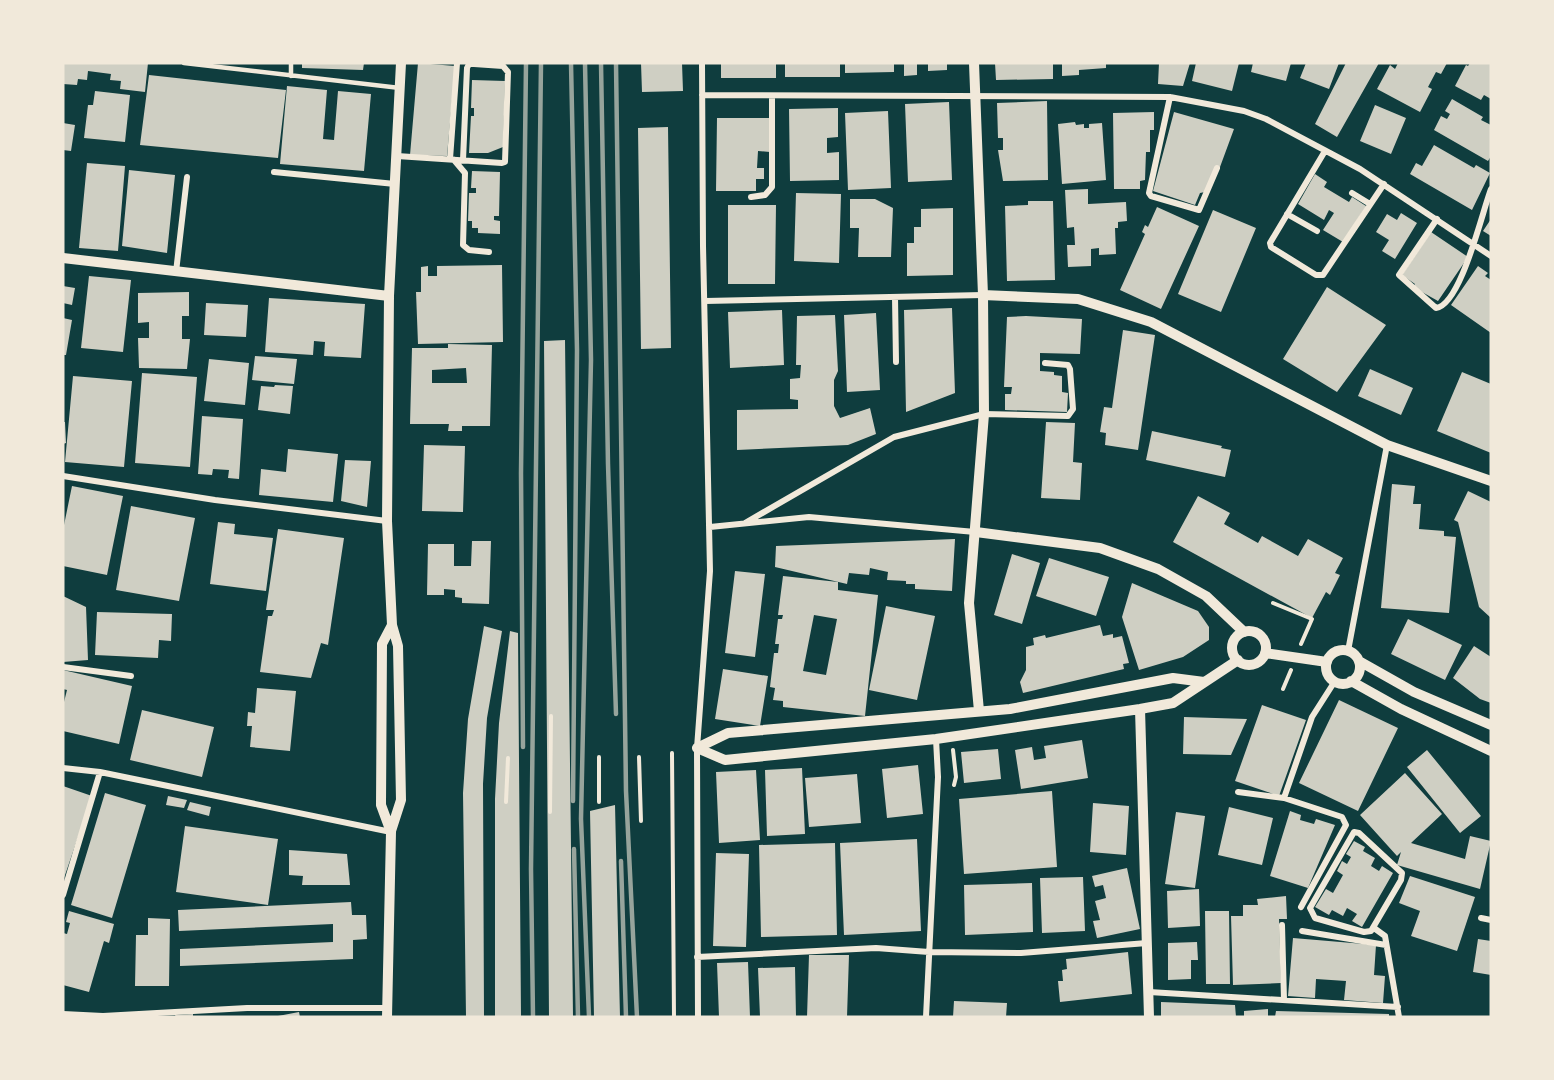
<svg xmlns="http://www.w3.org/2000/svg" width="1554" height="1080" font-family="Lato,sans-serif">
	<style>
		.building { fill: #cfcfc3; fill-rule: evenodd }
		.lines { fill: none; stroke-linecap: round; stroke-linejoin: round }
		.path { stroke: #f1e9da; stroke-width: 4 }
		.service { stroke: #f1e9da; stroke-width: 4.5 }
		.minor { stroke: #f1e9da; stroke-width: 6 }
		.tertiary { stroke: #f1e9da; stroke-width: 10 }
		.rail { stroke: #97a49c; stroke-width: 4.5 }
	</style>
	<rect width="100%" height="100%" fill="#0f3d3e"/>
	<!-- building -->
	<path class="building" d="M63,63H148L145,92L120,89L121,81L110,80L111,74L88,71L87,80L78,79L77,85L63,84Z
		M302,63H364L363,70L302,68Z
		M418,63L455,66L447,156L410,155Z
		M641,63H682L683,91L642,92Z
		M721,63H776V78H721Z
		M785,63H840V77H785Z
		M845,63H894V72L845,73Z
		M904,63H917V75L904,76Z
		M928,63H947V70L928,71Z
		M995,63H1053V79L996,80Z
		M1062,63H1106V68L1079,70V75L1062,76Z
		M1159,63H1190L1183,86L1158,84Z
		M1196,63H1239L1232,91L1192,81Z
		M1253,63H1291L1286,81L1251,72Z
		M1306,63H1339L1329,89L1300,78Z
		M1346,63H1379L1337,137L1315,124Z
		M1398,63H1447L1441,74L1436,72L1428,87L1432,89L1420,112L1377,89L1390,65L1395,69Z
		M1470,63H1491V99L1484,95L1481,100L1455,86L1466,65L1468,66Z
		M149,75L286,90L278,158L140,145Z
		M472,80L505,81L503,147L488,153H469L471,116H474V108H471Z
		M287,86L327,90L323,139L334,140L338,91L371,94L364,171L280,164Z
		M95,91L130,95L125,142L84,138L88,105H93Z
		M1452,99L1483,117L1481,120L1491,125V156L1488,161L1434,130L1441,116L1447,119L1450,114L1445,111Z
		M1047,101L1048,180L1003,181L998,150H1003V138H998L997,103Z
		M949,102L952,180L908,182L905,104Z
		M1375,105L1406,118L1391,154L1360,141Z
		M838,108V137L827,138V153L839,152V180L790,181L789,109Z
		M888,111L891,188L848,190L845,113Z
		M1154,112V130H1150V152H1146L1145,180L1140,181V189H1114L1113,113Z
		M1174,112L1234,129L1220,167L1216,166L1205,192L1200,193L1195,205L1153,191Z
		M717,118H770V152L758,151L757,168H764V179H756V191H716Z
		M1075,122L1076,125L1084,124V128H1089V124L1102,123L1106,180L1062,184L1058,124Z
		M63,123L75,125L71,151L63,150Z
		M668,127L671,348L641,349L638,128Z
		M1434,145L1474,168L1476,165L1490,173L1472,210L1410,174L1416,163L1422,166Z
		M87,163L125,166L118,251L79,248Z
		M129,170L175,175L167,253L122,246Z
		M472,171L500,172L499,216H494V220L500,221V234L478,233V228H472V221H468L469,193H476V188H471Z
		M1315,174L1327,182L1324,187L1349,202L1352,197L1366,206L1343,242L1323,230L1334,213L1329,210L1324,220L1298,204Z
		M1088,189V204L1126,202L1127,221L1118,222V228H1115L1116,254L1099,255V248L1091,249V266L1068,267L1067,245H1075L1074,227L1067,228L1065,190Z
		M796,193L841,194L839,263L794,261Z
		M850,199H875L893,208L891,257H858L859,228H850Z
		M1028,201H1053L1055,280L1007,281L1005,206L1028,205Z
		M728,205H776L775,284H728Z
		M1157,207L1199,226L1161,309L1120,290L1145,234L1142,232L1145,225L1148,227Z
		M953,208V275L907,276V243H914V227H921V209Z
		M1213,210L1256,228L1221,312L1178,294Z
		M1401,213L1417,223L1395,259L1382,251L1389,240L1376,232L1387,214L1397,220Z
		M1491,219V236L1483,231Z
		M1431,232L1468,257L1438,301L1413,287L1415,284L1402,275Z
		M502,265L503,342L418,344L416,292H421V267L428,266V276H437V266Z
		M1478,266L1488,273L1485,276L1491,280V333L1451,305Z
		M89,276L131,280L123,352L81,348Z
		M63,286L75,288L72,305L63,303Z
		M1327,287L1386,325L1337,392L1283,359Z
		M189,292V316H182V339H190L187,369L139,368L138,338H149V322L138,323V293Z
		M269,298L365,304L361,358L324,356L325,342L314,341L313,355L265,352Z
		M206,303L248,305L246,337L204,335Z
		M952,308L955,393L906,412L904,310Z
		M782,310L784,365L730,368L728,312Z
		M876,313L880,390L847,392L844,315Z
		M835,315L838,371L834,380V406L840,418L870,408L876,434L848,445L737,450V410L798,409V400L790,399V379L800,378L801,365H796L797,316Z
		M1026,316L1082,319L1080,354L1040,353V371L1054,372V375L1062,376V392L1068,393L1067,412L1005,410V394H1011L1012,387H1004L1007,317Z
		M63,318L72,320L66,355H63Z
		M1123,330L1155,335L1138,450L1105,445L1106,433L1100,432L1104,407L1112,408Z
		M565,340L573,1017H549L544,341Z
		M448,344L492,345L490,426H462V431H448L449,424H410L412,348H448ZM466,368L467,383H432V370Z
		M255,356L297,359L294,384L252,380Z
		M209,359L249,363L245,405L204,401Z
		M1370,369L1413,388L1401,415L1358,396Z
		M1462,372L1491,384V453L1437,431Z
		M142,373L197,377L190,467L135,463Z
		M73,376L132,381L124,467L65,462Z
		M275,385L293,386L290,414L258,410L261,386L274,387Z
		M202,416L243,419L239,479L228,478L229,470L213,469L212,475L198,474Z
		M63,422H65L66,443L63,444Z
		M1046,422L1075,423L1073,462L1082,463L1080,500L1041,498Z
		M1152,431L1222,446L1221,448L1231,450L1225,477L1146,460Z
		M424,445L465,446L463,512L422,511Z
		M288,449L338,454L333,502L259,495L261,469L286,472Z
		M345,460L371,461L367,507L341,501Z
		M1392,484L1415,486L1413,504H1421L1419,529L1444,531V536L1456,537L1449,613L1381,608Z
		M72,486L123,496L107,575L63,566V530Z
		M1468,491L1491,502V618L1479,607L1458,522L1454,520Z
		M1198,496L1230,513L1224,524L1258,543L1262,536L1298,556L1308,539L1343,558L1335,573L1340,575L1330,595L1326,592L1312,618L1173,542Z
		M131,506L195,518L179,601L116,590Z
		M218,522L235,524L234,534L273,538L266,591L210,584Z
		M278,529L344,538L328,645L321,643L311,678L260,672L268,616H272L274,610H266Z
		M955,539L952,591L915,589V584H906V581L887,580L888,572L870,568L869,575L849,573L847,584L775,567L776,546Z
		M472,541H491L489,604L462,603V598L455,597V590L444,589V595H427L428,544H454V566H471Z
		M1012,554L1040,563L1022,624L994,615Z
		M1049,558L1109,577L1096,616L1036,596Z
		M735,571L765,574L755,657L725,653Z
		M783,576L838,582V590L878,595L865,716L783,707V701L773,700L775,688L770,687L774,653H778L779,644H775L778,619H782L783,615H778ZM814,615L837,619L826,675L803,671Z
		M1132,583L1198,611L1209,627V640L1183,657L1139,670L1122,617Z
		M63,596L86,607L88,660L63,662Z
		M886,606L935,616L917,700L869,690Z
		M97,612L172,614L171,641L159,640L158,658L95,655Z
		M1408,619L1462,645L1445,680L1391,654Z
		M1100,625L1103,636L1113,634V638L1122,636L1129,663L1123,664L1124,669L1023,693L1020,682L1026,670V647L1034,645L1033,638L1045,635L1046,638Z
		M484,626L502,631L487,718L483,784L484,1017H466L463,793L468,719Z
		M510,631L518,633L521,1017H495V799L499,723Z
		M1474,646L1491,657V703L1480,699L1453,678Z
		M723,669L768,676L760,726L715,719Z
		M63,670L132,686L119,744L63,731V706L67,690L63,689Z
		M257,688L296,691L290,751L250,747L252,726H247L248,712L255,713Z
		M1339,700L1398,728L1358,811L1299,783Z
		M1262,705L1306,720L1279,796L1235,781Z
		M142,710L214,727L202,777L130,760Z
		M1184,717L1247,719L1231,755L1183,754Z
		M1082,740L1088,778L1021,789L1015,750L1032,747L1034,760L1046,758L1044,746Z
		M998,749L1001,779L964,783L961,752Z
		M1427,750L1481,816L1460,833L1407,767Z
		M918,765L923,814L887,818L882,769Z
		M802,768L805,834L767,836L765,770Z
		M756,770L760,840L719,843L716,772Z
		M1405,773L1442,814L1411,843L1465,859L1470,836L1491,841L1480,889L1397,865L1401,852L1397,856L1360,815Z
		M857,774L861,823L809,827L805,778Z
		M63,786L92,796L63,881Z
		M1052,791L1057,867L964,874L959,799Z
		M105,793L146,805L112,918L71,905Z
		M168,796L187,800L184,808L166,805Z
		M190,802L211,807L209,816L187,810Z
		M1093,803L1129,806L1126,855L1090,852Z
		M615,805L620,1017H594L590,811Z
		M1229,807L1273,818L1262,865L1218,855Z
		M1290,811L1301,815L1300,820L1314,824L1316,819L1335,825L1308,888L1270,876Z
		M1176,812L1205,816L1195,888L1165,884Z
		M185,826L278,839L268,905L176,892Z
		M917,839L921,931L844,935L840,843Z
		M1354,841L1365,847L1363,851L1375,858L1371,866L1379,871L1382,866L1393,873L1362,927L1352,921L1357,914L1347,908L1343,916L1332,910L1329,915L1315,907L1326,889L1333,893L1343,875L1337,871L1342,861L1347,864L1351,857L1346,854Z
		M835,843L837,935L761,937L759,845Z
		M289,850L347,854L350,885H302L303,876L289,875Z
		M716,853L749,854L746,947L713,946Z
		M1127,868L1140,929L1097,938L1093,921L1100,920L1095,901L1106,898L1103,885L1095,887L1092,876Z
		M1410,876L1475,897L1457,951L1411,936L1420,911L1399,903Z
		M1083,877L1085,931L1042,933L1040,878Z
		M1032,883L1033,932L965,935L964,885Z
		M1199,889L1200,926L1168,928L1167,891Z
		M1286,896L1287,919H1279L1281,983L1233,985L1231,916H1243V905H1258L1257,899Z
		M351,902L352,915H366L367,939L353,940V959L180,966V949L333,942V924L179,931L178,910Z
		M69,911L114,924L109,943L104,941L89,992L63,985V933L67,934L70,923L66,922Z
		M1205,911H1229L1230,984H1206Z
		M148,918L170,919L169,986H135L136,935H148Z
		M1293,938L1376,945L1374,975L1385,976L1383,1003L1344,1000L1346,981L1316,979L1315,998L1288,996Z
		M1478,939L1491,941V975L1473,972Z
		M1197,942L1198,960H1191V979L1168,980V943Z
		M1128,952L1132,994L1060,1002L1058,981H1063L1062,970L1067,969L1066,959Z
		M809,955H849L847,1017H807Z
		M748,962L750,1017H719L717,963Z
		M795,967L796,1017H760L758,968Z
		M954,1001L1007,1003L1006,1017H953Z
		M1161,1002L1235,1005L1236,1017H1161Z
		M1268,1009V1017H1244V1011Z
		M1276,1011L1389,1014V1017H1275Z
		M299,1012L300,1017H278V1016Z
		M193,1014V1017H176L175,1015Z"/>
	<g class="lines">
		<!-- path -->
		<path class="path" d="M1273,603L1312,619L1301,644
			M1283,689L1291,670
			M953,750L956,777L954,785
			M672,753L674,1017
			M599,757V802
			M639,757L641,821
			M506,802L508,758
			M550,812L551,716"/>
		<!-- service -->
		<path class="service" d="M184,63L400,88
			M291,76V63"/>
		<!-- minor -->
		<path class="minor" d="M702,95L1170,97L1244,111L1266,119L1360,169L1491,256
			M1170,97L1149,193L1151,196L1199,210L1217,168
			M1325,151L1270,243L1271,247L1316,275H1323L1384,184
			M397,156L502,163L505,162L508,72L503,66L474,64H469L467,68L463,160
			M450,159L457,63
			M454,160L465,173L463,245L469,250L489,252
			M274,172L395,184
			M1352,193L1370,204
			M751,197L765,195L772,187V97
			M1287,214L1317,231
			M1437,219L1399,275L1436,308C1461,305 1482,212 1491,189
			M176,272L187,177
			M895,297L896,362
			M705,301L983,295
			M63,476L215,500L387,521
			M745,523L894,437L984,414L1068,416L1073,409L1070,369L1068,365L1045,363
			M710,527L809,517L975,532
			M1348,651L1387,445
			M63,667L131,676
			M63,768L100,772L391,832
			M1238,792L1284,798L1312,717L1335,681
			M1284,798L1342,817L1346,825L1301,907
			M1354,832L1359,833L1402,873L1401,880L1371,931L1364,932L1315,918L1310,908Z
			M63,895L100,772
			M1481,918L1491,920
			M1282,925L1284,1000
			M1374,928L1385,936L1399,1017
			M1302,931L1386,945
			M697,957L876,948L929,952L1021,953L1147,943
			M1149,992L1398,1007
			M63,1014L103,1016L247,1008H387
			M698,1017L697,748L710,571L703,246L702,63
			M926,1017L938,777L936,739"/>
		<!-- tertiary -->
		<path class="tertiary" d="M974,63L983,295L984,414L969,603L979,711
			M63,258L389,296
			M983,295L1078,299L1151,322L1387,445L1491,481
			M976,532L1100,548L1158,569L1206,596L1244,632
			M1232 648a17 17 0 1 1 34 0a17 17 0 1 1-34 0Z
			M1326 667a17 17 0 1 1 34 0a17 17 0 1 1-34 0Z
			M1265,653L1327,662
			M1359,661L1414,692L1491,725
			M1351,681L1401,709L1491,751
			M1140,709L1149,1017
			M697,748L725,760L936,739L1140,709L1173,703L1238,660
			M697,748L728,733L1010,709L1173,678L1204,682
			M391,831L401,800L398,646L392,625
			M387,1017L391,832L381,805L382,644L392,625L387,521L389,296L401,63"/>
		<!-- rail -->
		<path class="rail" d="M571,63L577,350L573,801
			M585,63L591,360L581,819L589,1017
			M601,63L608,464L616,714
			M616,63L626,791L637,1017
			M523,747L521,473L526,63
			M574,849L578,1017
			M621,861L626,1017
			M533,1017L531,869L541,63"/>
	</g>
	<!-- border -->
	<rect width="1554" height="1080" fill="none" stroke="#f1e9da" stroke-width="129"/>
</svg>
